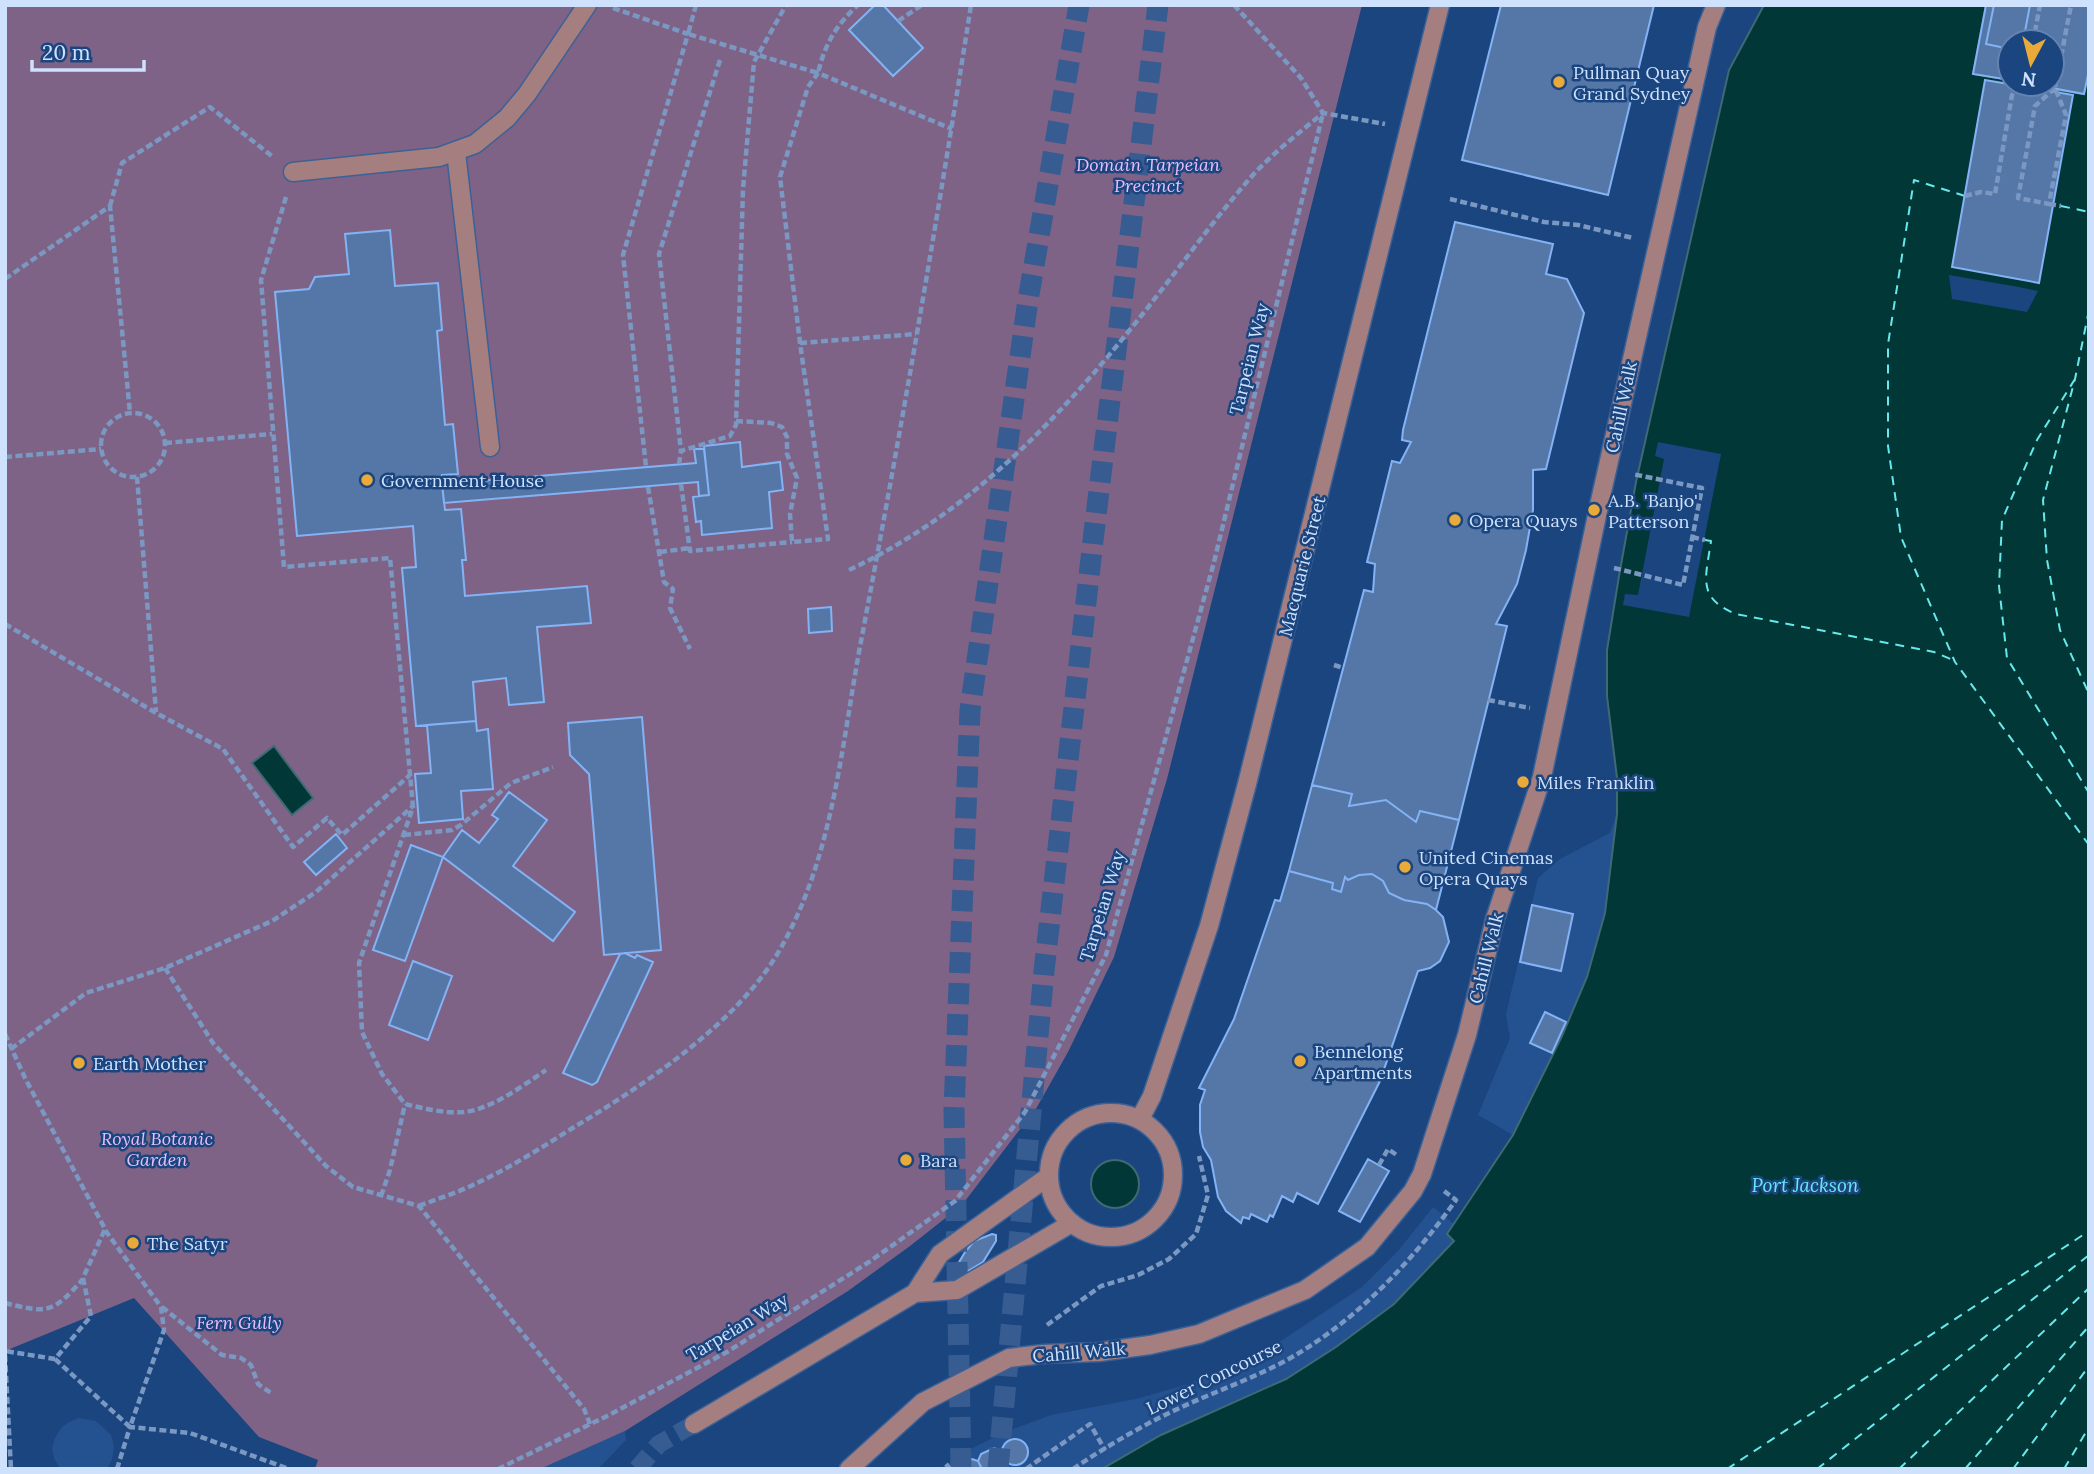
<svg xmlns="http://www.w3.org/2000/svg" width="2094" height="1474" font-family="Lora,serif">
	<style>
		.built { fill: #245291 }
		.green { fill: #7e6387 }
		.water { fill: #023738; stroke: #3f6a73; stroke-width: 2 }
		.pier { fill: #1b457f }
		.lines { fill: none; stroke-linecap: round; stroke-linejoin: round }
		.ferry { stroke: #67e9eb; stroke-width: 2; stroke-dasharray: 9 7; stroke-linecap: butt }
		.building { fill: #5577a7; stroke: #84b3f5; stroke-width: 2 }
		.minor-tunnel { stroke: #365c92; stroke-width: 18; stroke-dasharray: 18 9; stroke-linecap: butt }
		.highway-tunnel { stroke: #365c92; stroke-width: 21; stroke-dasharray: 21 10; stroke-linecap: butt }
		.minor-casing { stroke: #3b6196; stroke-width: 21 }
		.path { stroke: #7b98c2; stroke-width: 4.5; stroke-dasharray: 7 3.5; stroke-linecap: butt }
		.minor { stroke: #a57e7f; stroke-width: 18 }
		.poi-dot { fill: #eaaa39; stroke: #1b457f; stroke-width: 2.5 }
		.labels { text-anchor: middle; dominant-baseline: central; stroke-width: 5; stroke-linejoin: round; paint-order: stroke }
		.poi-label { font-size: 18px; fill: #cee1fd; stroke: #1b457f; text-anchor: start }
		.park-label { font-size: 18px; font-style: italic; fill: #eabff9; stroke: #1b457f }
		.street-label { font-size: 18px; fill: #cee1fd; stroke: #1b457f }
		.water-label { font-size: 19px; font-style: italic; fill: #67e9eb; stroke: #1b457f }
	</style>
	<rect width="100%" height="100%" fill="#1b457f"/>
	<!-- built -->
	<path class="built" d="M1617,814L1605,913L1587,977L1562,1036L1513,1135L1478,1115L1510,1038L1506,1014L1538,878L1560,859L1610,833Z
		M1433,1207L1455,1225L1447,1234L1455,1240L1394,1304L1336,1347L1285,1379L1161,1435L1102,1469H939L971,1449L1005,1432L1051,1415L1136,1399L1185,1385L1230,1368L1281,1341L1362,1287L1398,1251Z
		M79,1418L96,1421L111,1435L114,1446L112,1459L107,1469L59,1467L54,1458L52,1448L55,1438L61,1428L69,1422Z
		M625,1431L626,1440L598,1469H540Z"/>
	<!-- green -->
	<path class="green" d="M5,5H1362L1167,779L1114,957L1068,1052L1037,1107L962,1205L910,1246L848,1291L625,1431L540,1469H315L318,1460L259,1437L134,1298L5,1351Z"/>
	<!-- water -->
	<path class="water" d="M1764,5H1986L1973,74L2010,80V84L2084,94L2089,70V1469H1102L1161,1435L1286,1379L1336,1347L1394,1304L1454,1241L1447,1234L1513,1135L1562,1036L1587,977L1605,913L1617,814V778L1607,696V650L1619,576L1636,482L1729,70Z
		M274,746L313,798L292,815L252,763Z
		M1091 1184a24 24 0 1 1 48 0a24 24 0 1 1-48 0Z"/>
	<!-- pier -->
	<path class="pier" d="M1949,275L2019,287L2038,291L2027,312L1952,299Z
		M1658,442L1721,454L1689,617L1623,605L1625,594L1638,595L1664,459L1655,456Z"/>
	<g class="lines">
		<!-- ferry -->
		<path class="ferry" d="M1965,196L1914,180L1888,344V446L1901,537L1955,662L2089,845
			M2061,206L2089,212
			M2089,310L2075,379L2043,500L2047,560L2060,630L2089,694
			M2075,379L2037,440L2002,520L1999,586L2007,658L2089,793
			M1705,540L1711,541C1706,577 1696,598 1736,614L1934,652L1955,661
			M1727,1469L2089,1231
			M1817,1469L2089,1255
			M1899,1469L2089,1288
			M1965,1469L2089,1326
			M2013,1469L2089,1366
			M2064,1469L2089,1427"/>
	</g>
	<!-- building -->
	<path class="building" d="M875,5H883L923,48L893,76L849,30Z
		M1501,5H1654L1608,195L1462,160Z
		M1986,5H2089V70L2084,94L2030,84H2052V42H2010V80L1973,74Z
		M1994,5H2030L2023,42H2010V49L1986,44Z
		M1985,80L2073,95L2039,283L1952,267Z
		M1455,222L1553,244L1546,274L1567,279L1584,313L1546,469L1533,470V510L1526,550L1517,584L1496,624L1507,626L1459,820L1420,811L1416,822L1386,800L1349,806L1352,794L1312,785L1364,590L1373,592L1375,564L1367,562L1392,461L1400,463L1411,442L1402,440L1403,430Z
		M390,230L395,286L438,283L442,330L437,331L445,425L453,424L458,474L442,475V484L445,510L461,509L466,560H462L465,596L587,586L591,623L537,627L544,702L509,705L506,678L473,682L476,721L416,726L402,568L416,567L413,526L297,536L275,292L309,289L315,277L349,274L345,234Z
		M740,442L742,467L780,462L783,490L769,492L772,528L702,535L701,521L696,522L693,497L709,495L704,446Z
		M694,449H704L709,495L699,496L698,482L444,503L442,484L696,463Z
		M831,607L832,631L809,633L808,609Z
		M642,717L661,950L604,955L589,774L570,755L568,723Z
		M476,721L477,731L488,729L493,789L461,791L463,819L419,823L415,774L431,773L427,725Z
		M1312,785L1352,794L1349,806L1386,800L1416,822L1420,811L1459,820L1436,910L1427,904L1404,900L1389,893L1383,881L1372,874L1359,875L1348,880L1345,877L1341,892L1332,889L1333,883L1289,871Z
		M509,792L547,820L513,866L575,912L553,941L443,857L462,830L479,843L498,819L492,815Z
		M336,834L347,848L316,875L304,862Z
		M411,845L443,857L405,961L373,950Z
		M1289,871L1333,883L1332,889L1341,892L1345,877L1348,880L1359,875L1372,874L1383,881L1389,893L1404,900L1427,904L1436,910L1443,917L1449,942L1440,961L1430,968L1418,971L1380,1081L1318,1204L1297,1193L1293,1202L1282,1196L1273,1217L1270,1215L1267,1222L1251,1214L1249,1219L1243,1217L1241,1223L1226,1211L1218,1197L1211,1160L1203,1147L1200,1132V1105L1205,1090L1199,1088L1234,1019L1275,900L1280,901Z
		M1532,905L1573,914L1561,971L1520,962Z
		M625,953L635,958L637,955L653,962L597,1082L592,1085L563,1073L620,954Z
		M413,961L452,976L428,1040L389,1025Z
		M1545,1012L1566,1022L1552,1053L1530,1043Z
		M1368,1159L1389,1171L1360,1222L1339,1211Z
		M992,1234L996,1235V1241L983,1262L968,1271L960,1272L958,1264L965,1252L974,1241Z
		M1002 1452a13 13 0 1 1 26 0a13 13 0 1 1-26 0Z
		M994,1448L1001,1451L1006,1463L1004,1469H982L978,1461L981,1454Z
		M972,1459L978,1461L982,1469H958L959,1466Z"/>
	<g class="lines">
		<!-- minor-tunnel -->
		<path class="minor-tunnel" d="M637,1469L659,1444L694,1424"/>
		<!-- highway-tunnel -->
		<path class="highway-tunnel" d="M961,1469L954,1110L970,710L1028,300L1079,5
			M998,1469L1044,971L1094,532L1158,5"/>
		<defs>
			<path id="minor" d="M456,152L490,447
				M293,172L439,157L475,144L507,118L527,94L587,5
				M1049 1175a62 62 0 1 1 124 0a62 62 0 1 1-124 0Z
				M1140,1119L1152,1096L1209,926L1247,784L1440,5
				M915,1293L957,1290L1072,1223
				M694,1424L915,1293L940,1254L1049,1176
				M849,1469L923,1402L1009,1358L1043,1354L1099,1352L1150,1345L1199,1334L1305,1290L1367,1247L1413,1191L1422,1174L1467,1035L1495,919L1542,777L1600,501L1707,27L1716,5"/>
		</defs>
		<!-- minor casing -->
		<use href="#minor" class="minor-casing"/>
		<!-- path -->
		<path class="path" d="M696,5L688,34L818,73C825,44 836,25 858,5
			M1234,5L1301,78L1323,113
			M613,8L688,34L623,255L646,467
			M898,21L922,5
			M2033,42L2040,5
			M720,60L659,254L681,451L730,436L736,425L743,189L754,62L786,5
			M2055,88L2035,106L2018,198L2049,204L2066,115L2055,88L2071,5
			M1965,196L1981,192L1995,194L2012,95L2018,84
			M286,197L261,280L284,567L390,558L413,807L359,963L362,1032L382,1074L405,1104C426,1109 453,1116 475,1110C501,1102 524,1085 546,1070
			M1450,199L1544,222L1578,225L1633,238
			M2049,204L2061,206
			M110,206L122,163L210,107L273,157
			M5,279L110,206L130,413
			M800,343L916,334
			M101 445a32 32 0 1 1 64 0a32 32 0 1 1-64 0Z
			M736,421L771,423L782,427L787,437V454L797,478L790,514L792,542L828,539L800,343L780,177L808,87L818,73L952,129
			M165,443L272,434
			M5,457L101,449
			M679,464L681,451
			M137,477L156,712
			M681,484L690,551L792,542
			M648,487L664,582L673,589L670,608L690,649
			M1692,537L1705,540
			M660,552L690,548
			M1614,568L1683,585L1702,488L1632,474
			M849,570C965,516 1054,424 1133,326C1173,277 1210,224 1252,176C1273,153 1299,133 1323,113L1385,124
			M5,624L156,713L223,749L293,847L327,818L342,835L410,775
			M1334,665L1343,668
			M1488,700L1530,708
			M404,835L452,830L461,825L511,783L553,767
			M165,968L213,1043L326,1166L353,1187L419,1206L584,1409L590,1424
			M5,1034L25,1078L105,1229L83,1278L91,1316L55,1359L5,1351
			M11,1049L86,993L165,968L272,921L316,892L412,807
			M1379,1165L1388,1149L1398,1156
			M381,1196L390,1170L405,1104
			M419,1206C439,1198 460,1192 479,1182C511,1167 541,1148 571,1129C644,1085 742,1021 783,944C835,850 842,739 862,636C902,426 938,216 971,5
			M5,1303C48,1314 53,1313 83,1279
			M162,1307L222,1355L241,1358L251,1365L258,1384L271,1393
			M1047,1325L1101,1286L1138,1275L1169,1259L1196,1234L1208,1195L1199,1156
			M5,1355L11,1469
			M55,1359L130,1427L164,1330L161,1307L105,1230
			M946,1464L950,1469
			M117,1469L130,1427L190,1433L289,1469
			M498,1469L609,1415L727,1352L869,1262L955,1201L1025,1112L1106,955L1214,562L1323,113
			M1026,1469L1090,1424L1105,1450
			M1073,1469C1101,1450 1131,1432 1161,1417C1202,1396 1246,1382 1287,1360C1356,1321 1410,1264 1456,1200L1444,1191"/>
		<!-- minor -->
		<use href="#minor" class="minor"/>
	</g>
	<!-- markers -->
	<g class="poi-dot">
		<circle cx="1559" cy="82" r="7"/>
		<circle cx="367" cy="480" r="7"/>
		<circle cx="1594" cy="510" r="7"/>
		<circle cx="1455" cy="520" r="7"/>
		<circle cx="1523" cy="782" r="7"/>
		<circle cx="1405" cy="867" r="7"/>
		<circle cx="1300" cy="1061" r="7"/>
		<circle cx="79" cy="1063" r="7"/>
		<circle cx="906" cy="1160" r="7"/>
		<circle cx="133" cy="1243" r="7"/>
	</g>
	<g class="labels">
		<!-- poi labels -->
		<g class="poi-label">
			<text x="1573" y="72">Pullman Quay<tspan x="1573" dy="21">Grand Sydney</tspan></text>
			<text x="381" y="480">Government House</text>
			<text x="1608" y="500">A.B. 'Banjo'<tspan x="1608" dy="21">Patterson</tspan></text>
			<text x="1469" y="520">Opera Quays</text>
			<text x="1537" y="782">Miles Franklin</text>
			<text x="1419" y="857">United Cinemas<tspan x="1419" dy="21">Opera Quays</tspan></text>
			<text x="1314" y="1051">Bennelong<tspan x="1314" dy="21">Apartments</tspan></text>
			<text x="93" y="1063">Earth Mother</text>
			<text x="920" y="1160">Bara</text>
			<text x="147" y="1243">The Satyr</text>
		</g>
		<!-- park labels -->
		<g class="park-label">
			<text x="1148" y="164">Domain Tarpeian<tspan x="1148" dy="21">Precinct</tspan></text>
			<text x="157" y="1138">Royal Botanic<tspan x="157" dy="21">Garden</tspan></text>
			<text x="239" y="1322">Fern Gully</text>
		</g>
		<!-- street labels -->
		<g class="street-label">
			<text transform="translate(1249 359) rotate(-76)">Tarpeian Way</text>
			<text transform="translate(1621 407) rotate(-78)">Cahill Walk</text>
			<text transform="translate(1302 566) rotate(-76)">Macquarie Street</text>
			<text transform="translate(1102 906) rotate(-73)">Tarpeian Way</text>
			<text transform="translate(1486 958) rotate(-76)">Cahill Walk</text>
			<text transform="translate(737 1327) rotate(-31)">Tarpeian Way</text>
			<text transform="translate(1079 1352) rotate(-5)">Cahill Walk</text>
			<text transform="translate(1214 1377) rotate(-26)">Lower Concourse</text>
		</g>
		<!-- water labels -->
		<g class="water-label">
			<text x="1805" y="1185">Port Jackson</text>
		</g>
	</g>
	<!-- border -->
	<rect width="2094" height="1474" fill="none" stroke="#cee1fd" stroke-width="14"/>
	<!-- north arrow -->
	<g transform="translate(2031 63) rotate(187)"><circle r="33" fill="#1b457f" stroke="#6383b1" stroke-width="2"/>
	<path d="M0-5L12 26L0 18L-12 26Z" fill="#eaaa39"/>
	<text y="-10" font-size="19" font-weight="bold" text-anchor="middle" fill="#cee1fd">N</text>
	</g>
	<!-- scale -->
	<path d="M32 60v10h112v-10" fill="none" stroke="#cee1fd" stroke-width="3.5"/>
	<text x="42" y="60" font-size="21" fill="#cee1fd" stroke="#1b457f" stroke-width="5" paint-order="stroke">20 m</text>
</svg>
